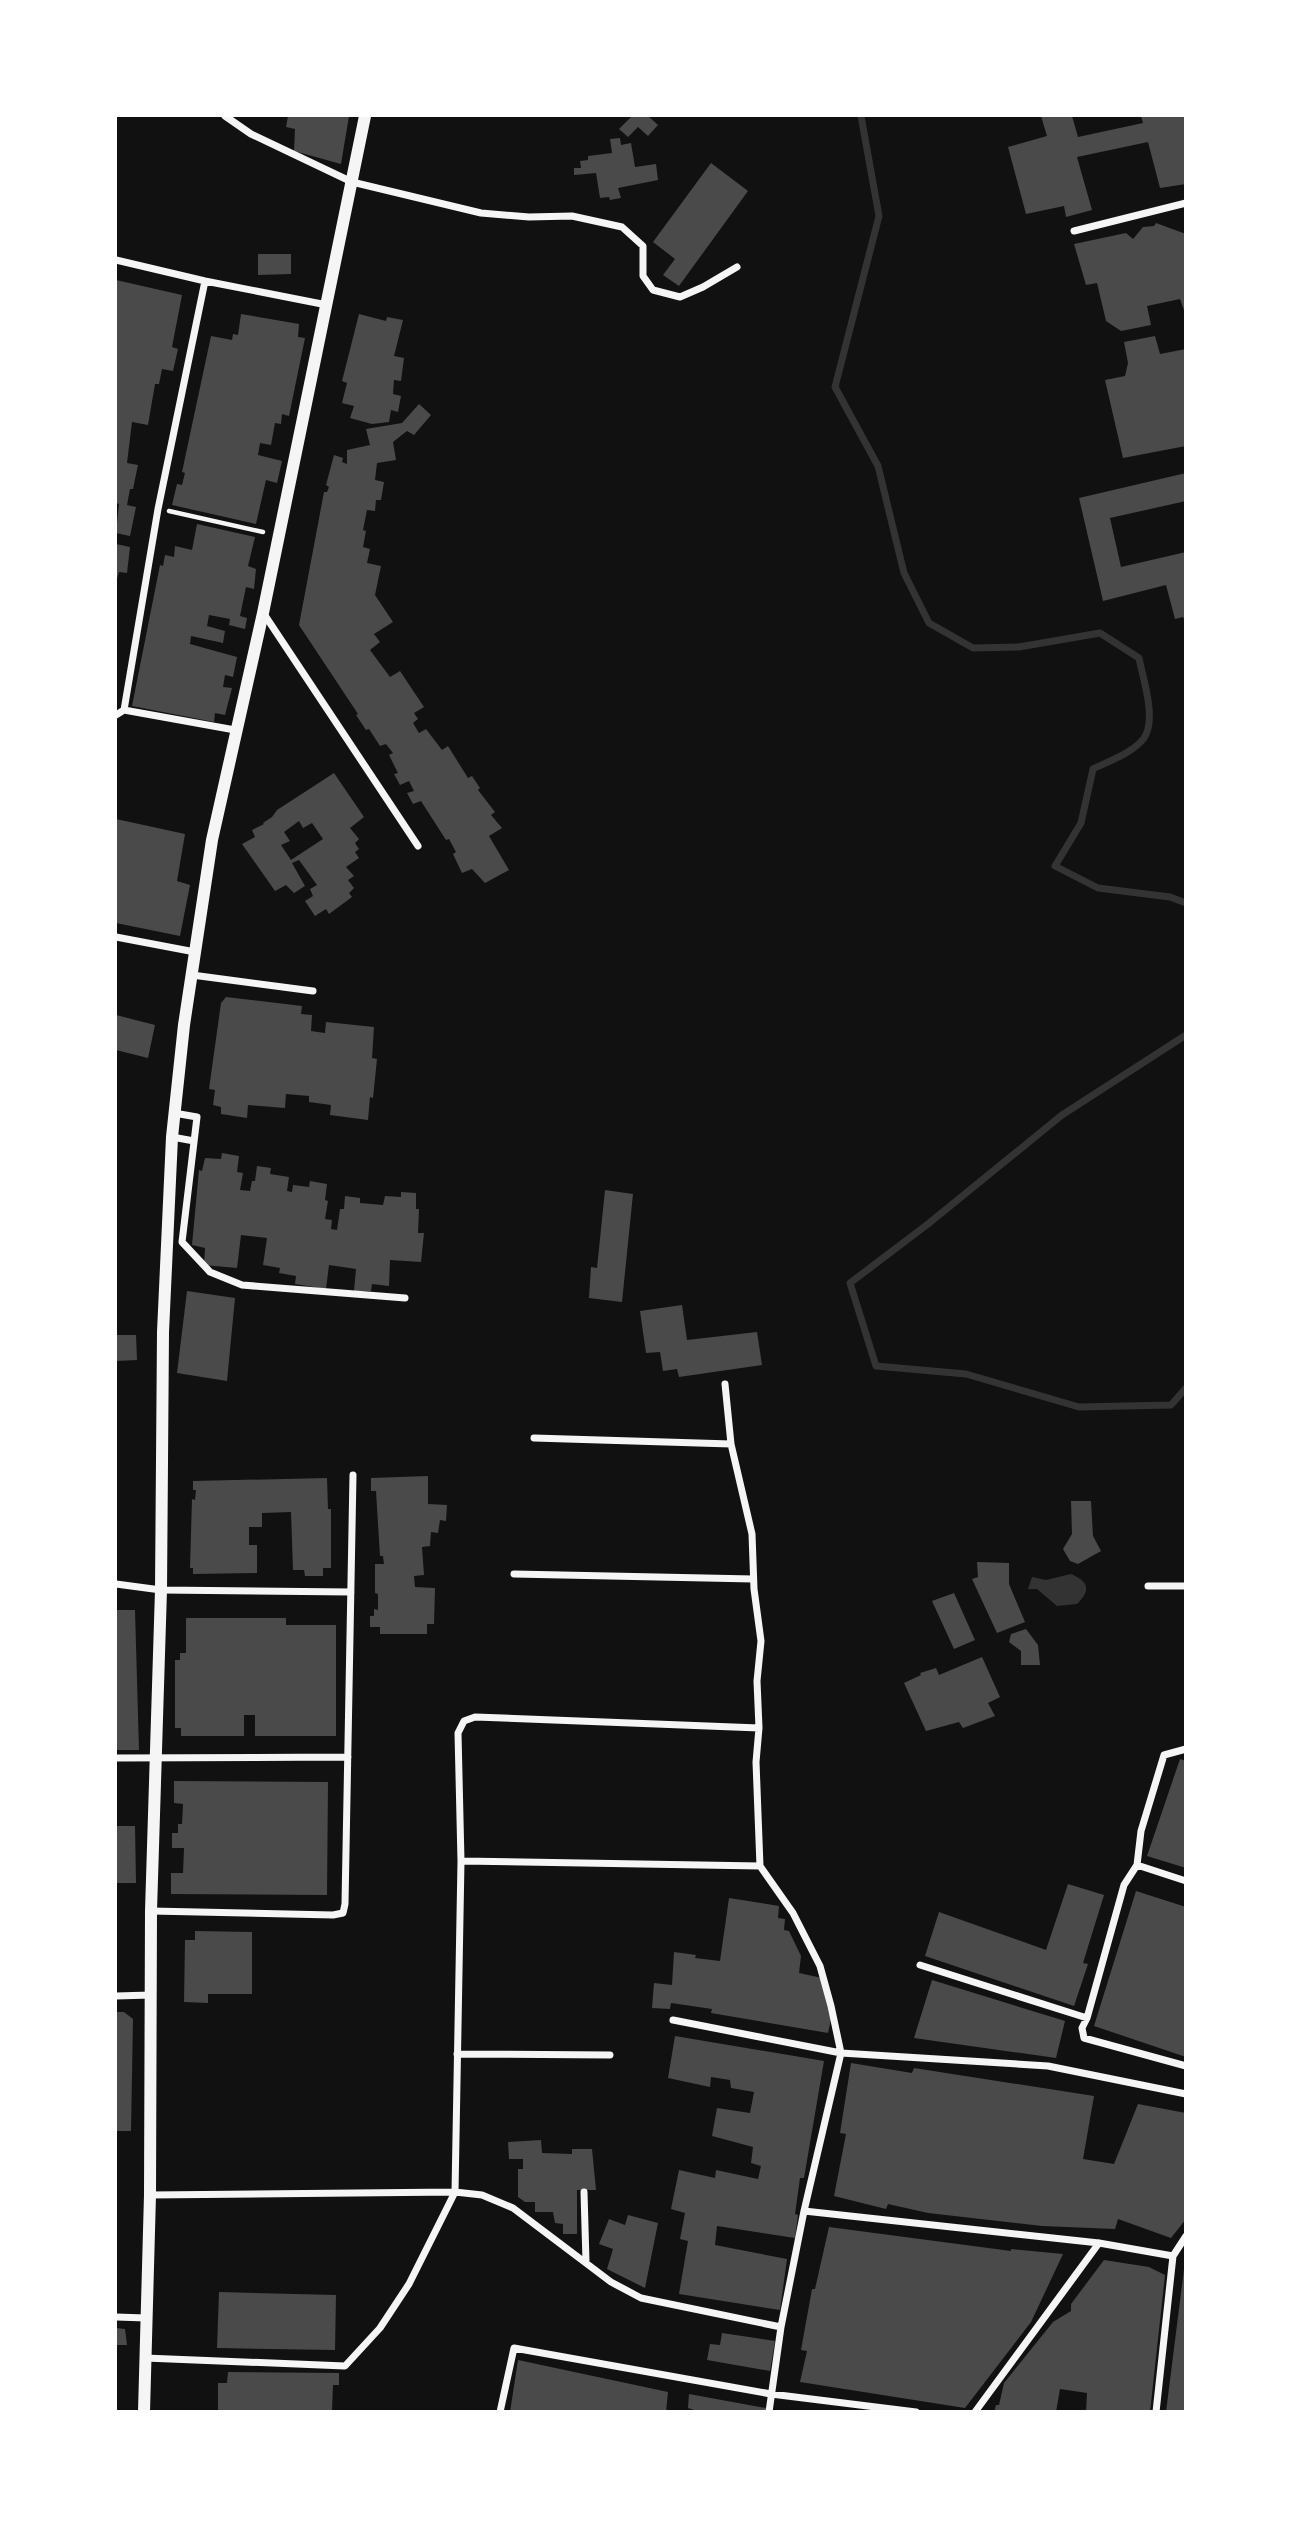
<svg xmlns="http://www.w3.org/2000/svg" width="1301" height="2527" font-family="Poppins,sans-serif">
	<style>
		.water { fill: #333 }
		.lines { fill: none; stroke-linecap: round; stroke-linejoin: round }
		.stream { stroke: #333; stroke-width: 7 }
		.building { fill: #4a4a4a; fill-rule: evenodd }
		.path { stroke: #f5f5f5; stroke-width: 4.5 }
		.minor { stroke: #f5f5f5; stroke-width: 7 }
		.tertiary { stroke: #f5f5f5; stroke-width: 12 }
	</style>
	<rect width="100%" height="100%" fill="#111"/>
	<!-- water -->
	<path class="water" d="M1071,1574C1089,1582 1091,1590 1077,1604L1057,1606L1037,1589H1028L1032,1577L1046,1580Z"/>
	<g class="lines">
		<!-- stream -->
		<path class="stream" d="M861,116L879,216L835,387L878,466L904,573L929,623L973,648L1019,647L1100,633L1139,658C1143,679 1157,719 1144,738C1133,753 1109,761 1093,769L1081,823L1055,866L1098,888L1170,897L1186,903
			M1186,1035L1062,1115L928,1224L850,1283L876,1366L966,1374L1079,1407L1171,1405L1186,1388"/>
	</g>
	<!-- building -->
	<path class="building" d="M288,116H349L341,164L294,151L295,129L286,127Z
		M632,116H648L658,125L648,136L638,127L628,137L619,129Z
		M1041,116H1072L1078,137L1143,123L1141,116H1186V184L1160,188L1148,142L1077,157L1092,210L1066,217L1064,206L1026,214L1008,147L1047,136Z
		M620,138L621,145L631,143L635,167L656,164L658,180L618,188L621,198L610,200L609,197L600,198L596,173L574,175V168H581L580,161L588,160V156L612,153L610,139Z
		M711,163L748,191L679,286L663,275L675,259L653,242Z
		M1156,223L1186,234V316L1180,299L1147,306L1151,325L1121,331L1106,321L1097,283L1086,285L1074,244L1126,233L1133,239L1143,227L1154,226Z
		M258,254H291V274L258,275Z
		M116,280L182,295L172,347L178,349L173,371L162,369L159,384H155L148,425L132,422L127,463L138,465L133,489H130L127,505L136,507L130,536L116,533L119,504L116,503Z
		M241,314L299,324L298,337L305,338L289,416L282,414L281,424L275,423L271,445L260,443L258,455L282,461L277,483L266,480L256,524L172,505L177,484L182,485L185,473L182,472L211,336L232,340L233,334L238,335Z
		M359,314L386,321L387,317L403,320L394,356L404,358L401,381L394,380L393,394L401,396L398,412L391,410L389,422L372,424L350,418L354,406L342,403L347,383L342,381Z
		M1155,336L1160,354L1186,349V446L1123,458L1105,380L1125,376L1128,363L1124,342Z
		M419,404L431,415L414,435L407,431L393,442L396,460L377,463L375,480L384,482L381,500H376L375,511L367,510L363,530L366,531L363,547L370,549L367,563L381,566L375,595L393,622L374,634L380,642L370,650L390,677L400,671L424,707L414,713L418,719L413,723L419,733L426,729L442,750L448,746L468,778L472,776L480,788L478,790L495,812L491,815L502,828L489,836L509,870L485,883L472,869L462,873L453,854L456,852L449,839L446,840L421,801L413,804L407,793L414,791L409,781L400,785L394,774L398,773L389,755L393,753L386,744L380,746L369,729L366,730L356,715L358,714L299,625L324,492H327L329,487L326,485L334,455L343,458L342,462L347,464V450L370,445L366,429L402,423Z
		M1186,473V501L1110,518L1121,567L1186,552V624L1183,617L1175,619L1166,585L1103,601L1079,498Z
		M197,524L255,537L248,566L256,569L254,589L246,587L240,616L247,618L245,629L229,625L230,619L209,615L207,626L225,631L223,643L191,636L190,644L237,657L233,677L225,675L223,687L232,688L225,715L215,713L214,722L132,706L160,565L163,566L165,555L174,557L175,546L192,550Z
		M116,544L130,547L127,573L119,572L116,582Z
		M334,773L364,817L350,828L359,839L355,843L359,849L355,852L359,858L346,867L354,876L348,880L354,888L349,893L352,897L329,914L326,909L315,916L305,901L313,896L310,889L317,885L299,860L292,863L305,886L294,893L286,885L275,891L242,844L255,837L252,830L264,824L263,823L272,817L277,810ZM299,821L303,828L312,823L323,839L291,860L281,845L290,841L284,832Z
		M116,819L185,834L177,881L190,885L180,936L116,923Z
		M226,997L302,1006L301,1014L312,1015L311,1031L325,1033L326,1022L374,1027L372,1058L377,1059L373,1098L370,1097L368,1120L330,1115L331,1105L309,1102V1096L286,1094L285,1108L248,1105L247,1118L221,1114V1107L213,1105L215,1090L209,1089L221,1003Z
		M116,1015L155,1025L148,1058L116,1050Z
		M222,1153L239,1156L237,1172L243,1173L240,1190L250,1191L252,1181H255L257,1166L271,1168L270,1174L289,1177L287,1191L292,1192L293,1185L309,1187L310,1181L327,1184L325,1200L328,1201L325,1219L332,1220L331,1229L337,1230L340,1209H344L345,1196L360,1198V1203L383,1205L385,1196L401,1197V1192L416,1193V1209H419L418,1233H424L421,1262L390,1260L389,1286L372,1284L371,1291H354L356,1269L329,1265L326,1289L295,1284L296,1276L279,1273L280,1268L263,1265L267,1238L241,1235L237,1268L204,1265L205,1248L192,1245L199,1170L202,1171L205,1158L221,1159Z
		M605,1190L633,1194L622,1302L589,1298L591,1267L597,1268Z
		M187,1291L235,1298L227,1381L177,1373Z
		M682,1305L687,1340L757,1332L762,1365L679,1377L677,1369L663,1371L660,1352L646,1353L640,1311Z
		M116,1335H136L137,1360L116,1361Z
		M428,1476V1504L447,1505L446,1521L440,1520L438,1533L431,1532L430,1546L422,1547L424,1575L414,1576L415,1587L435,1588L434,1624H427V1634H380V1627H370V1616H374V1609L378,1610V1594L375,1593V1564H384L383,1556H380L376,1491H371V1478Z
		M327,1478L328,1509H331V1568H323V1576H305L304,1570H293L291,1512L262,1513V1527H249V1545H257V1573L193,1574V1568H190L192,1499L195,1500L196,1490H193V1481Z
		M1071,1501H1091L1093,1536L1101,1551L1078,1564L1070,1561L1063,1549L1072,1534Z
		M977,1562L1009,1563V1584L1025,1622L997,1633L972,1579L978,1577Z
		M954,1593L975,1640L954,1649L932,1601Z
		M116,1610H135L139,1750H116Z
		M186,1618H286V1625H336V1736H255V1715H244V1736H181V1728H175V1660H180V1653H186Z
		M1026,1629L1038,1645L1040,1665H1021V1651L1009,1642L1011,1634Z
		M982,1657L1000,1697L988,1703L995,1716L963,1728L959,1722L926,1731L904,1683L921,1675L920,1673L936,1668L939,1675Z
		M1180,1759L1186,1761V1868L1147,1856Z
		M174,1781L328,1782L327,1895L171,1894V1873H183L184,1848H172V1833H178V1824H182L183,1804L174,1803Z
		M116,1826H135L136,1883H116Z
		M1068,1884L1104,1895L1083,1963L1088,1964L1074,2006L925,1956L939,1912L1046,1950Z
		M1136,1891L1186,1907V2057L1094,2026Z
		M729,1898L779,1906L778,1918L785,1919L784,1930L789,1931L801,1956L799,1973L822,1978L832,2015L828,2033L711,2013L712,2009L671,2003L670,2009L652,2008L654,1983L672,1985L674,1952L696,1955L695,1958L720,1961Z
		M195,1931L252,1932V1994H208V2003L184,2002L185,1940H195Z
		M932,1980L1065,2021L1056,2058L914,2038Z
		M116,2012H124L133,2019L131,2131H116Z
		M675,2036L824,2061L804,2178H800L795,2214L798,2215L795,2238L717,2226L715,2245L787,2259L780,2310L679,2294L688,2241L680,2239L685,2213L671,2209L679,2170L715,2178L716,2170L758,2179L761,2166L751,2163L753,2147L712,2136L717,2108L750,2113L754,2092L731,2088L730,2080L711,2077L710,2087L668,2078Z
		M851,2063L912,2073L914,2068L1094,2096L1083,2159L1114,2164L1138,2104L1186,2113V2219L1171,2238L1118,2219L1115,2229L1042,2226L928,2213L888,2204L886,2209L834,2196L846,2134L840,2133Z
		M541,2140L542,2153L572,2154V2149H592L596,2190H577V2234H563V2224L555,2223L553,2212H535V2202H525L518,2197V2169H523V2159H509L508,2142Z
		M628,2215L658,2223L645,2288L607,2269L613,2249L599,2244L609,2219L625,2225Z
		M829,2227L1011,2251V2249L1063,2254L1031,2322L965,2408L800,2382L807,2351L801,2350L812,2289H815Z
		M1104,2260L1149,2267L1165,2275L1150,2412H1086L1087,2393L1060,2389L1056,2412H994L996,2405H999L1004,2383L1053,2322L1071,2311V2304Z
		M1184,2269H1186V2412H1166Z
		M219,2292L336,2295L335,2350L217,2348Z
		M116,2328L125,2329L127,2345H116Z
		M722,2333L775,2341L770,2371L707,2360L710,2344L720,2345Z
		M518,2360L668,2392L666,2412H510Z
		M228,2372L339,2373V2385H333L332,2412H218V2383H227Z
		M689,2394L766,2408V2412H700L688,2408Z"/>
	<g class="lines">
		<!-- path -->
		<path class="path" d="M169,511L263,532"/>
		<!-- minor -->
		<path class="minor" d="M225,116L251,134L352,182L481,213L529,217L572,216L622,227L643,246V276L653,290L680,297L703,287L737,267
			M1074,231L1186,203
			M116,260L205,281L327,305
			M264,614L418,846
			M124,710L158,509L205,281
			M116,715L124,710L235,730
			M116,937L195,952
			M192,975L313,991
			M174,1113L197,1117L182,1242L210,1272L242,1285L405,1298
			M172,1137L194,1141
			M725,1384L731,1444L752,1534L754,1589L761,1641L757,1681L759,1728L756,1762L760,1866L793,1913L820,1966L831,2006L841,2053L804,2211L781,2327L769,2412
			M534,1438L731,1444
			M514,1574L753,1579
			M116,1584L161,1590L351,1592
			M1148,1586H1186
			M1186,1749L1164,1755L1141,1831L1137,1865L1124,1885L1087,2018L1082,2028L1084,2038L1186,2066
			M116,1758L348,1757
			M461,1861L760,1866
			M1137,1865L1186,1881
			M151,1911L333,1915L343,1913L345,1904L353,1475
			M920,1965L1087,2018
			M116,1996L151,1995
			M673,2020L841,2053L1048,2066L1186,2094
			M457,2054L610,2055
			M584,2192L586,2262
			M150,2195L455,2192L482,2195L513,2208L611,2282L641,2298L781,2327
			M804,2211L1099,2243L1173,2256
			M116,2317L146,2318
			M145,2358L345,2366L380,2328L409,2284L455,2192L461,1861L458,1733L464,1721L475,1717L759,1728
			M500,2412L514,2348L771,2394L916,2412
			M975,2412L1099,2243
			M1156,2412L1173,2256L1186,2236"/>
		<!-- tertiary -->
		<path class="tertiary" d="M144,2412L150,2195L151,1911L161,1590L163,1332L172,1137L184,1025L212,840L263,613L365,116"/>
	</g>
	<!-- border -->
	<rect width="1301" height="2527" fill="none" stroke="#ffffff" stroke-width="234"/>
</svg>
